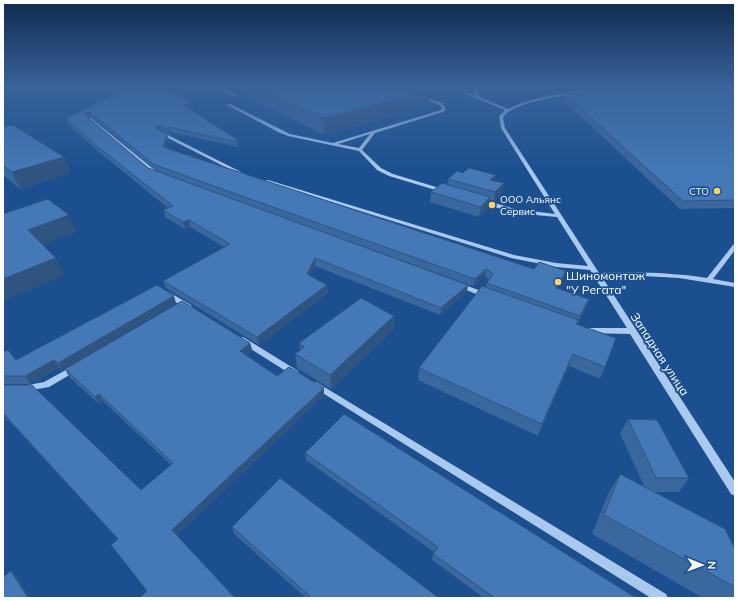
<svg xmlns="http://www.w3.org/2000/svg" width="738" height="601" font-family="Mulish,sans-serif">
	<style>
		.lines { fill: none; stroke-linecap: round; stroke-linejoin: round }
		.minor { fill: #a9c9ee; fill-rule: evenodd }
		.wall { fill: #3a679d }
		.shaded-wall { fill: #305480 }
		.building { fill: #4478b7; stroke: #305480 }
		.poi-dot { fill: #ffd166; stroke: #1b4f8f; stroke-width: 1.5 }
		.labels { text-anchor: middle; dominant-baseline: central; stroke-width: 3.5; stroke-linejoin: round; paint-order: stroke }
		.far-poi-label { font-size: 10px; fill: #fff; stroke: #1b4f8f; text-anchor: end }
		.poi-label { font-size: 12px; fill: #fff; stroke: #1b4f8f; text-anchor: start }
		.street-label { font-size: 12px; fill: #fff; stroke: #1b4f8f }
	</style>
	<rect width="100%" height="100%" fill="#1b4f8f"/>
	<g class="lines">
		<!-- minor -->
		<path class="minor" d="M218,87H223L236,95L233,96Z
			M448,87H453L475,96L474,87H478L479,97L508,109C528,99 550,95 572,92C583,90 595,87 607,87C584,96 515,97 503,118L505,128L599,273C637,272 669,272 707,278L733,245L735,244V250L713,279L735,283V287L679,278L643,276L602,277L735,482V496L731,494L630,334L586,333L585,331L586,329L589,328H627L590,270L556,267L511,258L264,181L268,180L514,255L556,263L588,266L557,217L514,213L479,202L478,201L481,199L515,209L555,214L501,128L499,116L505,110Z
			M420,96L442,103L446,109L443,112L375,133L362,150L381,168L393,174L446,190V192H442L389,176L377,170L359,151L288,136L278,132L227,105L230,104L290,134L333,143L441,110L442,109L440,105L420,98ZM370,134L359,148L338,144Z
			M89,118H91L157,172V174H153L89,120Z
			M160,132H162L245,174L241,175L160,134Z
			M459,283L487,293L488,295L487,297H483L457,286L456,285L457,284Z
			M167,291L191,305L192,307L191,309H185L165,294L164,293L165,292Z
			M243,337L298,371L299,373L298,375L295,376L292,375L240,342L239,340L240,338Z
			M75,365L78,366L79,368L78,370L49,387L26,391L23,390L22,388L23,386L44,382Z
			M316,382L666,594L668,598H651L313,387L312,385L313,383Z"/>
	</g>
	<!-- wall -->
	<path class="wall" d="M97,87H165L193,108L189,109L238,140L239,146L238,147L170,132V134L162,131L167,134L168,140L166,148L534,269L564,278L558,288L589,299L587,306L578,324L577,323L576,324L605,367L600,379L569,366L538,436L418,380L419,368L486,287L487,283L489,280L485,276L473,286L196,186L155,170L92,117L88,118L148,168L467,292L440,315L315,266L310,276L327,285L328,293L259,345L166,288L163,281L224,247L190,227L185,229L165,217L163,210L168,208L100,153L68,124L66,118L111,98Z
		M249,87H448V91L430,96L429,106L324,135L250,98Z
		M603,87H735V209L733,208L680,209L564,101L566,95L603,88Z
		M3,127L64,157L70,173L20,189L3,175Z
		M463,173L496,175L495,181L504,183L503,192L494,202L490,200L489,207L479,217L430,202L431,192L447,185L448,179Z
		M176,303L62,370L59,367L30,384H3V352L16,360Z
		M394,316L393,330L331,389L297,368L295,354L300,350L299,343Z
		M250,343L252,350L245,355L277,376L324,395L177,535L147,591L111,545L118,539L8,420L3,423V385L141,490L171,465L103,401L99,404L69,377L65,369Z
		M628,419L689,478L679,492H653L735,549V598H703L592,534L608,494L620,474L645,488L620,434Z
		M305,453L636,598H484L432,560L433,554L434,552L306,460Z
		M232,527L439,598H306L234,534Z"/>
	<!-- shaded-wall -->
	<path class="shaded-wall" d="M428,87H448V91L430,96L429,106L324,135L323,118L428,91Z
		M192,103L193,108L184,110L183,105Z
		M90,112L92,117L87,118L85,113Z
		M160,125L162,131L158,133L156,128Z
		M169,127L170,132V134L168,129Z
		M167,134L168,140L165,153L163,147Z
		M238,140L239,146L238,147L237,142Z
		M64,157L70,173L20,189L12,172Z
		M496,175L494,184L490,180Z
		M504,183L503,192L494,202L495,192Z
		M490,197L489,207L479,217L481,207Z
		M69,215L76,232L37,247L28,230Z
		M189,220L190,227L185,229L183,222Z
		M56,258L64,276L3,301V279Z
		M315,258V266L308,282L307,274Z
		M486,269L485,276L473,286L475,279Z
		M566,271L564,278L554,295L556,288Z
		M327,285L328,293L259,345L257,337Z
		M468,285L467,292L440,315L441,308Z
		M174,296L176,303L62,370L58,363Z
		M589,299L587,306L578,324L580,316Z
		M394,316L393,330L331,389L330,375Z
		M250,343L252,350L241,358L240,351Z
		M573,354L569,366L538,436L542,424Z
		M54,360L59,367L30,384L25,376Z
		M324,388V395L176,536L172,530Z
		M99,394L103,401L99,404L95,397Z
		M3,414L8,420L3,423Z
		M11,571L18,578L31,598H28Z"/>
	<!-- building -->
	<path class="building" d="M102,87H165L192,103L183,105L238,140L237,142L169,127L168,129L160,125L156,128L167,134L163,147L534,269L539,262L566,271L556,288L589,299L580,316L487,283L493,274L486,269L475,279L194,179L153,164L90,112L85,113V115L148,168L468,285L441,308L315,258L307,274L327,285L257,337L163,281L230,244L189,220L183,222L163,210L173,206L98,147L66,118L114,96Z
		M257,87H421L430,90L323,118Z
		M608,87H735V200L683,201L566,95Z
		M13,125L64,157L12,172L3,166V127Z
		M469,168L496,175L490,180L504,183L495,192L448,179L457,171L463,173Z
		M442,183L490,197L481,207L431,192Z
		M48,199L69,215L28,230L56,258L3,279V214Z
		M157,285L174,296L58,363L54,360L25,376H3V352L8,350L16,360Z
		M482,286L578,320L576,324L616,338L605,367L573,354L542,424L419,368Z
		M361,298L394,316L330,375L295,354L304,347L299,343Z
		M182,301L250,343L240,351L277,376L289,367L324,388L172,530L235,598H139L147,591L111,545L118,539L3,413V385H32L141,490L173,463L99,394L95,397L65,369Z
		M344,414L636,598H495L433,554L438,547L305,453Z
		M628,419L657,420L689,478H656Z
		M620,474L725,529L735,549V587L604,515Z
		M280,478L439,598H312L232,527Z
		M11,571L28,598H3V577Z"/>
	<!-- sky -->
	<linearGradient id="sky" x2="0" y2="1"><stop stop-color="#0f2b4f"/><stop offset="0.51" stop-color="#39639b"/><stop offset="1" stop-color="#39639b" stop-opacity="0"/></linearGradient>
	<rect width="738" height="171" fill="url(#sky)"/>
	<!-- markers -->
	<g class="poi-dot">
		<circle cx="717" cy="191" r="4"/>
		<circle cx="492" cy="205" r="4"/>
		<circle cx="558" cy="282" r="4"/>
	</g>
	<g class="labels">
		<!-- far-poi labels -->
		<g class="far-poi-label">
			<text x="709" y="191">СТО</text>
			<text x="500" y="199" text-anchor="start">ООО Альянс<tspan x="500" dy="12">Сервис</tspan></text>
		</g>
		<!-- poi labels -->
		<g class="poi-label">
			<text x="566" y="275">Шиномонтаж<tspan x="566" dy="14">"У Регата"</tspan></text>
		</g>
		<!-- street labels -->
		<g class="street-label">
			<text transform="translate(660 354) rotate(57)">Западная улица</text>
		</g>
	</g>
	<!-- border -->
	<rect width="738" height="601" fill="none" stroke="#ffffff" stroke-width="8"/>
	<!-- north arrow -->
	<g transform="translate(702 565) rotate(91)" stroke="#1b4f8f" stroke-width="3" paint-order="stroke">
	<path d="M0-3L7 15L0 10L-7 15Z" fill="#ffffff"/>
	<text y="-6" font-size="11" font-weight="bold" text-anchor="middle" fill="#ffffff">N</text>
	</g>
</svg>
